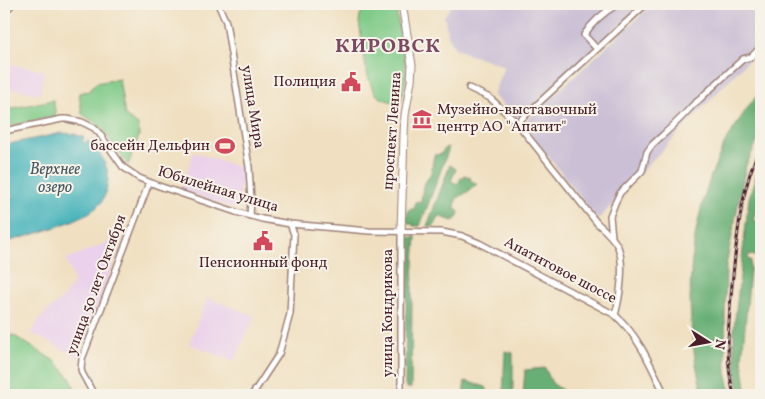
<svg xmlns="http://www.w3.org/2000/svg" width="765" height="399" font-family="Vollkorn,serif">
	<style>
		.built { fill: #ebd1eb }
		.industrial { fill: #cbbfd5 }
		.green { fill: #81cb89; stroke: #66755a }
		.forest { fill: #68af75; stroke: #596750 }
		.water { fill: #41b1b9; stroke: #466872 }
		.lines { fill: none; stroke-linecap: round; stroke-linejoin: round }
		.minor-casing { stroke: #9d8076; stroke-width: 8 }
		.major-casing { stroke: #9d8076; stroke-width: 9 }
		.minor { stroke: #fff; stroke-width: 5 }
		.major { stroke: #fff; stroke-width: 7 }
		.rail-casing { stroke: #4a1f2b; stroke-width: 3 }
		.rail { stroke: #f7f3e8; stroke-width: 1; stroke-dasharray: 4; stroke-linecap: butt }
		.labels { text-anchor: middle; dominant-baseline: central; stroke-width: 4; stroke-linejoin: round; paint-order: stroke }
		.poi-label { font-size: 15px; fill: #4a1f2b; stroke: #f7f3e8; text-anchor: end }
		.street-label { font-size: 15px; fill: #4a1f2b; stroke: #f7f3e8 }
		.water-label { font-size: 16px; font-style: italic; fill: #465964; stroke: #f7f3e8 }
		.district-label { font-size: 20px; font-weight: bold; letter-spacing: 1px; fill: #7d4862; stroke: #f7f3e8 }
	</style>
	<rect width="100%" height="100%" fill="#f7f3e8"/>
	<filter id="ink" filterUnits="userSpaceOnUse"><feTurbulence type="fractalNoise" baseFrequency=".02" numOctaves="2"/><feDisplacementMap in="SourceGraphic" scale="10" xChannelSelector="R" yChannelSelector="G"/><feConvolveMatrix kernelMatrix="1 2 1 2 8 2 1 2 1" color-interpolation-filters="sRGB"/></filter>
	<filter id="wash" filterUnits="userSpaceOnUse"><feTurbulence type="fractalNoise" baseFrequency=".0096" numOctaves="4" result="noise"/><feDisplacementMap in="SourceGraphic" scale="20" xChannelSelector="R" yChannelSelector="G"/><feGaussianBlur stdDeviation="1.12" result="paint"/><feColorMatrix in="noise" values="0 0 0 0 0 0 0 0 0 0 0 0 0 0 0 0 0 1.4 0 .05"/><feComposite in="paint" operator="in"/></filter>
	<g filter="url(#wash)">
		<rect width="100%" height="100%" fill="#f0e0c1"/>
		<!-- built -->
		<path class="built" d="M4,63L44,71L40,94L9,88L7,101L4,100Z
			M194,152L247,170L234,209L181,189Z
			M124,236L78,357L31,333L42,316L65,296L74,281L66,259Z
			M207,298L255,316L234,361L189,344Z"/>
		<!-- industrial -->
		<path class="industrial" d="M453,4H642L517,119L493,95L504,66L482,58L470,55L455,48L448,35L444,16Z
			M653,4H761V47L642,171L598,220L523,124Z"/>
		<!-- green -->
		<path class="green" d="M366,4H395L405,62L406,78L401,102C392,102 383,101 376,94C365,81 362,39 359,22L360,15Z
			M119,79L125,116L138,125L139,135L128,165L100,126L82,114L79,93L89,91L96,83Z
			M53,100L56,116L4,127V110Z
			M13,335L56,362L71,379L77,395H4V338Z"/>
		<!-- forest -->
		<path class="forest" d="M761,90V134L746,165L726,266L725,317L726,373L732,395H703C681,314 687,223 723,147C726,140 730,134 735,127C743,114 751,102 761,90Z
			M448,147V151L420,226H413V224H409L406,220L409,209H415V202L421,201L423,186L431,173L434,155L441,154L445,148Z
			M450,165L456,169L451,181L458,184L461,178L465,175L471,178L470,180L477,184L469,191L456,199L455,207L459,212L457,218L453,221L438,216L433,227L427,226Z
			M761,168V195L753,220L761,223V256L760,258L749,254L748,259L751,260L742,359L747,395H741L738,385L734,353V328L749,198L758,169Z
			M416,236L412,289L411,388H408L405,386L407,252L408,238Z
			M505,351L513,353V395H503Z
			M545,368L552,383L565,392L559,395H523L525,370Z
			M465,381L486,387L489,395H463Z"/>
		<!-- water -->
		<path class="water" d="M62,133L74,134L83,137L84,138L82,141L85,143L88,141C99,150 109,165 108,180C107,189 105,199 99,205C87,219 36,234 17,239L11,241L8,239L4,234V201H7V199L14,198L13,195L6,196V195H4V145Z"/>
	</g>
	<g filter="url(#ink)">
		<g class="lines">
			<defs>
				<path id="minor" d="M218,4L226,22L249,167L251,201L250,216
					M4,13L12,4
					M597,49L584,35C593,21 604,12 618,4
					M469,88L490,98L517,123L597,223C605,230 614,238 618,247C625,264 620,298 615,315
					M517,123L646,4
					M4,131L62,119H67L82,122L94,128L99,133L123,167L139,178L159,186L236,212L262,219L290,224L369,231L442,232L462,236L479,243L615,315C639,336 651,366 665,395
					M401,231V395
					M612,237L610,216L615,203L620,193L642,171L647,152L652,145C666,132 680,120 692,106C697,101 699,101 704,95L743,59L751,57L761,47
					M94,395L82,373L81,369L82,359L149,183
					M252,395L279,354L290,314L294,234L290,224"/>
				<path id="major" d="M401,231L404,135L405,115L411,81L412,65L402,4"/>
			</defs>
			<!-- minor casing -->
			<use href="#minor" class="minor-casing"/>
			<!-- major casing -->
			<use href="#major" class="major-casing"/>
			<!-- minor -->
			<use href="#minor" class="minor"/>
			<!-- major -->
			<use href="#major" class="major"/>
			<defs>
				<path id="rail" d="M734,395C724,359 729,321 732,285C737,238 740,189 761,146"/>
			</defs>
			<!-- rail casing -->
			<use href="#rail" class="rail-casing"/>
			<!-- rail -->
			<use href="#rail" class="rail"/>
		</g>
	</g>
	<!-- icons -->
	<defs>
		<symbol id="civic-bare" viewBox="-9 -9 18 18"><path d="M-.6-6.5H3V-4.5H.6V-3L4-1V1h2V6H-6V1h2V-1L-.6-3ZM-1.2 2.5V6h2.4V2.5Z" fill="#d1495b" stroke="#f7f3e8" stroke-width="2.5" paint-order="stroke"/></symbol>
		<symbol id="museum-bare" viewBox="-9 -9 18 18"><path d="M0-6L6-3V-2H-6V-3ZM-5-1h2V3h-2ZM-1-1h2V3h-2ZM3-1h2V3H3ZM-6 4H6V6H-6Z" fill="#d1495b" stroke="#f7f3e8" stroke-width="2.5" paint-order="stroke"/></symbol>
		<symbol id="stadium-bare" viewBox="-9 -9 18 18"><path d="M0-5a6.5 5 0 1 0 0 10a6.5 5 0 1 0 0-10ZM-3.5-1.8h7v3.6h-7Z" fill="#d1495b" stroke="#f7f3e8" stroke-width="2.5" paint-order="stroke"/></symbol>
	</defs>
	<g fill-rule="evenodd">
		<use href="#civic-bare" x="337" y="68" width="28" height="28"/>
		<use href="#museum-bare" x="408" y="105" width="28" height="28"/>
		<use href="#stadium-bare" x="211" y="132" width="28" height="28"/>
		<use href="#civic-bare" x="249" y="227" width="28" height="28"/>
	</g>
	<g class="labels">
		<!-- poi labels -->
		<g class="poi-label">
			<text x="336" y="82">Полиция</text>
			<text x="437" y="110" text-anchor="start">Музейно-выставочный<tspan x="437" dy="17">центр АО "Апатит"</tspan></text>
			<text x="210" y="146">бассейн Дельфин</text>
			<text x="263" y="263" text-anchor="middle">Пенсионный фонд</text>
		</g>
		<!-- street labels -->
		<g class="street-label">
			<text transform="translate(252 107) rotate(81)">улица Мира</text>
			<text transform="translate(393 131) rotate(-86)">проспект Ленина</text>
			<text transform="translate(218 190) rotate(17)">Юбилейная улица</text>
			<text transform="translate(560 271) rotate(28)">Апатитовое шоссе</text>
			<text transform="translate(97 285) rotate(-70)">улица 50 лет Октября</text>
			<text transform="translate(388 313) rotate(-90)">улица Кондрикова</text>
		</g>
		<!-- water labels -->
		<g class="water-label">
			<text x="55" y="170">Верхнее<tspan x="55" dy="18">озеро</tspan></text>
		</g>
		<!-- district labels -->
		<g class="district-label">
			<text x="388" y="47">КИРОВСК</text>
		</g>
	</g>
	<!-- margin -->
	<rect width="765" height="399" fill="none" stroke="#f7f3e8" stroke-width="20"/>
	<!-- north arrow -->
	<g transform="translate(708 342) rotate(101)" stroke="#f7f3e8" stroke-width="4" paint-order="stroke">
	<path d="M0-4L9 19L0 12L-9 19Z" fill="#4a1f2b"/>
	<text y="-8" font-size="14" font-weight="bold" text-anchor="middle" fill="#4a1f2b">N</text>
	</g>
</svg>
